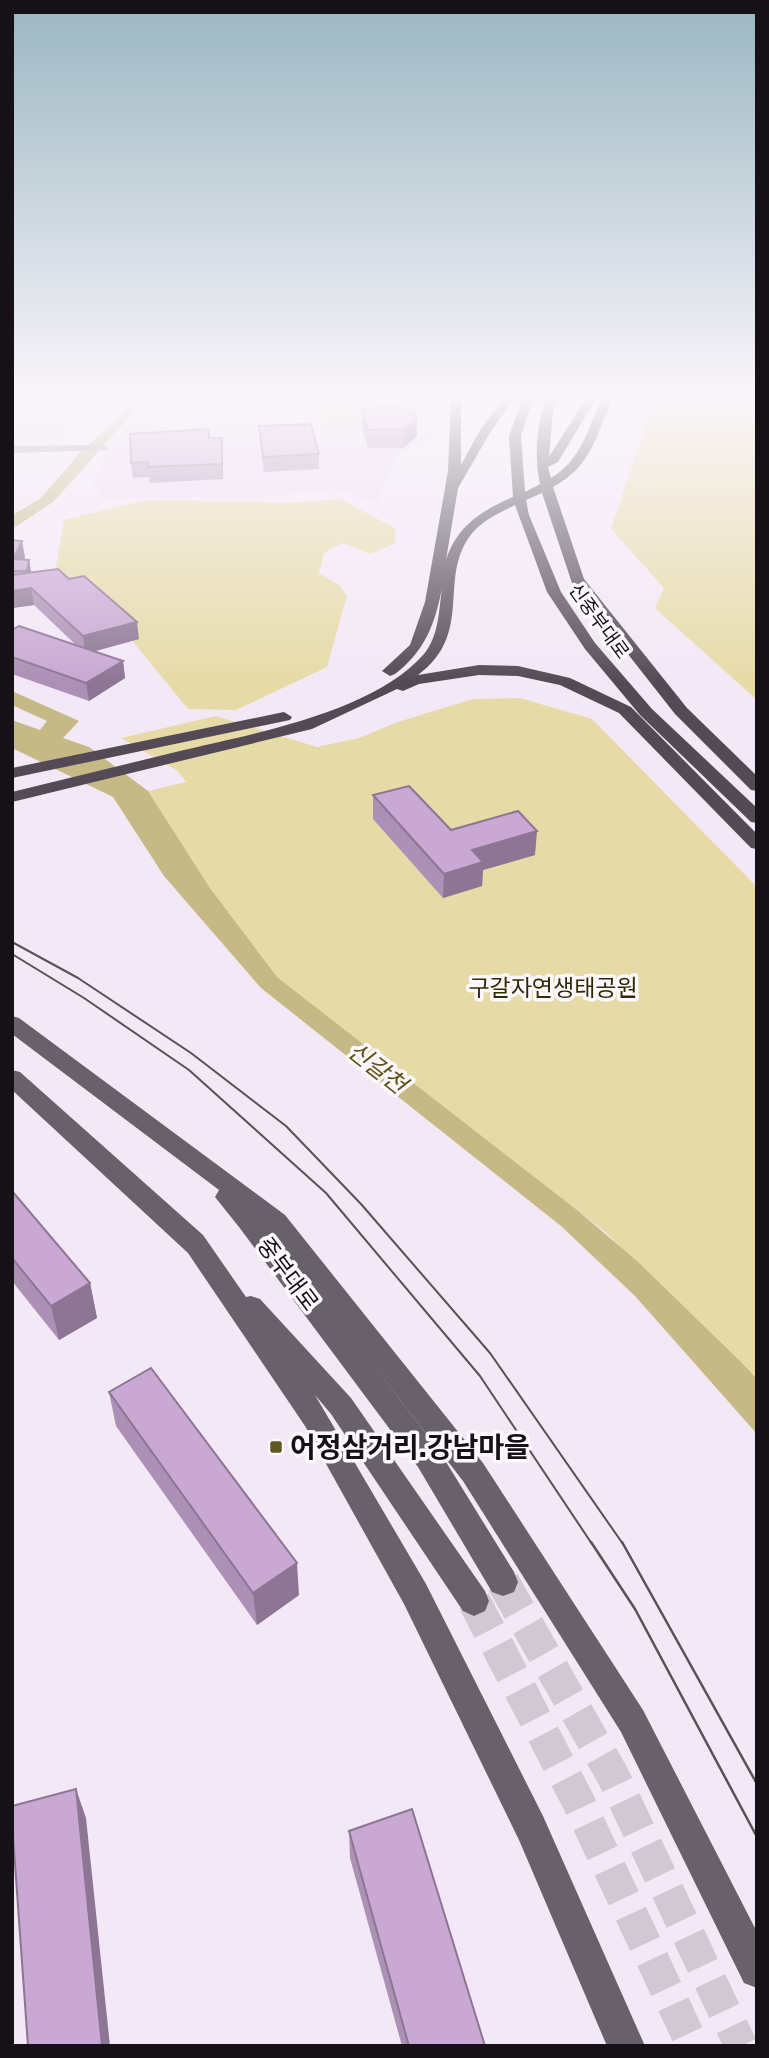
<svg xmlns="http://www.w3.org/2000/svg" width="769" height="2058" font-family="Rubik,'Noto Sans KR',sans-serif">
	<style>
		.built { fill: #ebdbf0 }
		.green { fill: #e6dba7 }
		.water { fill: #c5ba86 }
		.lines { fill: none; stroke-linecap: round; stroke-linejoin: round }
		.major-tunnel { stroke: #d2c8d4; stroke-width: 33; stroke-dasharray: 33 17; stroke-linecap: butt }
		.minor { fill: #a49fa5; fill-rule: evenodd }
		.major { fill: #68606b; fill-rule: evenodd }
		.highway { fill: #534a56; fill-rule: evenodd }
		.tram-far1 { stroke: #575158; stroke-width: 2 }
		.tram { stroke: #575158; stroke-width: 2.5 }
		.wall { fill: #ad90b5 }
		.shaded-wall { fill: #8d7694 }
		.building { fill: #c9a8d3; stroke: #8d7694; stroke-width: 2 }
		.poi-dot { fill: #625723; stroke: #fcf8fe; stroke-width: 2.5 }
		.labels { text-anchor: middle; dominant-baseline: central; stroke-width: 7; stroke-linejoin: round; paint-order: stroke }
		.far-street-label { font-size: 19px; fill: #151116; stroke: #fcf8fe }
		.park-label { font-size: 23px; fill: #312900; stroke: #fcf8fe }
		.street-label { font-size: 23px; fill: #151116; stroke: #fcf8fe }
		.water-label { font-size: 24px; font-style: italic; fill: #5f5214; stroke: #fcf8fe }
		.near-poi-label { font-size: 28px; font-weight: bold; fill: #151116; stroke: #fcf8fe; text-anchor: start }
	</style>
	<rect width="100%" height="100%" fill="#f3e8f6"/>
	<!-- built -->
	<path class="built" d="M12,395H77L63,410L69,413L59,445L12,446Z
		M165,395L265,399L285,409L297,420L330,425L419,417L431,437L397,455L378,502L334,489L261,497L105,499L93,487L109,442Z"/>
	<!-- green -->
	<path class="green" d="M276,395H434L437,411L406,418L332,425Z
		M642,395H757V700L655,608L664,588L611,529L653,403Z
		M340,499L395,528V543L371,554L342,543L324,553L319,573L339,585L347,596L327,667L236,710L188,709L99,600L55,573L64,520L146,500L287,503Z
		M520,698L592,719L757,887V1379L604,1231L277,977L210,888L148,791L186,782L178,771L121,738L216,716L317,747L359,738L398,722L473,699Z"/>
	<!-- water -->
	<path class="water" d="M142,395H150L53,502L12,529V515L40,499L79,454Z
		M12,691L79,721L63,738L89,747L148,791L210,888L277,977L577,1210L637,1261L742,1363L757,1379V1434L635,1296L561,1226L261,988L164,876L113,797L12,748V720L40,730L47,721L12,705Z"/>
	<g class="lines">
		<!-- major-tunnel -->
		<path class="major-tunnel" d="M503,1582L613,1776L741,2046
			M474,1601L578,1801L693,2046"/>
		<!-- minor -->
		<path class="minor" d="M102,445L108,448L106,450L12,453V446Z"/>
		<!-- major -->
		<path class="major" d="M12,1016L19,1018L285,1215L483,1463L643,1710L757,1932V1988L744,1983L621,1732L463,1481L353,1339L438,1449L514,1572L518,1582L514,1592L503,1596L492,1592L418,1467L239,1227L215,1197L219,1190L12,1034Z
			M12,1070L20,1072L203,1235L246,1297L251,1296L260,1299L351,1398L485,1591L489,1601L485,1611L474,1616L463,1611L331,1414L315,1395L426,1584L543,1816L645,2046H607L519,1840L404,1604L305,1426L188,1253L12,1090Z"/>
		<!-- highway -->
		<path class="highway" d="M451,395H461V465L480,430L506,395H517L491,431L458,488L446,560C457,526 481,511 513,497L509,436L524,395H534L521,436L525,492L540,484C534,456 536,421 549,395H559L553,410L549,457L588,395H598L558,462L548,467L551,478C583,459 588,426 604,395H614C596,433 594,465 553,487L584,579L687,708L757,776V791L751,790L675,714L572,583L542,493L526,500L529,515L561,592L595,643L652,709L757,808V823L751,822L640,715L585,649L547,592L515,505C499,513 481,521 470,536C438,579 474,634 418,675L479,665L518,666L570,678L631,707L757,834V849L751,848L619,713L560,685L518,676L479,675L419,684L403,691L397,689L312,729L12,802V792C69,778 127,764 184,750C256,733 373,712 424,654C439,636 439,609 442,588C435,624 425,651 395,674L390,676L382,671L410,645L425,602L448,471Z
			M284,712L292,717L290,720L12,778V768Z"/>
		<!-- tram-far1 -->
		<path class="tram-far1" d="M12,942L78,978L191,1053L286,1126L361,1204L490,1353L623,1544
			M12,954L84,998L189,1070L326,1193L480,1376L592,1544"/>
		<!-- tram -->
		<path class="tram" d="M591,1542L635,1609L757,1837
			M622,1542L757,1784"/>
	</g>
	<!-- wall -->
	<path class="wall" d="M240,395H266L265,397Z
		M408,404L417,436L403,448H368L362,428V409Z
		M259,426L319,454V469L264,472Z
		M209,429L210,438H222L223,453V479L150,483L149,477L133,478L131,463Z
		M12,540L25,557L24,559L31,572L139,639L94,651L123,661L125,678L89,701L12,674V630L77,646L34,605L12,608Z
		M373,795L451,830L535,855L483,870L482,886L443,898L373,819Z
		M12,1191L90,1283L97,1318L59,1340L12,1281Z
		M109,1392L299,1595L257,1625L116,1426Z
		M349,1831L485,2046H402L350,1858Z"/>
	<!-- shaded-wall -->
	<path class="shaded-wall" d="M417,417V436L403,448L404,429Z
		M222,438L223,453V479L222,464Z
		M22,541L25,557L18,571L13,559Z
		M29,560L32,576L30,588L27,571Z
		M31,588L34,605L12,608V591Z
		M137,622L139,639L85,654L83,636Z
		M123,661L125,678L89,701L86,683Z
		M537,831L535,855L483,870L482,886L443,898L444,874L472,850Z
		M90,1283L97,1318L59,1340L51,1306Z
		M297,1563L299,1595L257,1625L253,1593Z
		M76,1789L86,1818L110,2046H102Z"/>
	<!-- building -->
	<path class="building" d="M408,404L417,417L404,429L368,430L362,409Z
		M311,424L319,454L263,457L259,426Z
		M209,429V438H222V464L148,467V462L131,463L130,434Z
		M12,540L22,541L13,559L29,560L27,571H12Z
		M58,569L69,579L84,576L137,622L83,636L31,588L12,591V575Z
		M19,626L123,661L86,683L12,657V630Z
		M409,786L451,830L518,811L537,831L472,850L483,862L444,874L373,795Z
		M12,1191L90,1283L51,1306L12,1258Z
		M151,1368L297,1563L253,1593L109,1392Z
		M76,1789L102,2046H28L12,1822V1806Z
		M412,1809L485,2046H409L349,1831Z"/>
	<!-- sky -->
	<linearGradient id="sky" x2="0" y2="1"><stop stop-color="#9ab6c1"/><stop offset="0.58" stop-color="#faf5fb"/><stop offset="1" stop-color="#faf5fb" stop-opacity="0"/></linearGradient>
	<rect width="769" height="683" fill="url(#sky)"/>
	<!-- markers -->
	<rect class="poi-dot" x="269" y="1440" width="14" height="14" rx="3.5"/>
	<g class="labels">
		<!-- far-street labels -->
		<g class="far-street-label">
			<text transform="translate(599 621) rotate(54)">신중부대로</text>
		</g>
		<!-- park labels -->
		<g class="park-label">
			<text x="553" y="988">구갈자연생태공원</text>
		</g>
		<!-- street labels -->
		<g class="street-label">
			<text transform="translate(288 1274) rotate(53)">중부대로</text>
		</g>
		<!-- water labels -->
		<g class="water-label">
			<text transform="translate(377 1068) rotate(38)">신갈천</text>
		</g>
		<!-- near-poi labels -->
		<g class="near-poi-label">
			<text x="290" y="1447">어정삼거리.강남마을</text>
		</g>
	</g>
	<!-- border -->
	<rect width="769" height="2058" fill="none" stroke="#151116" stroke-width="28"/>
</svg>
